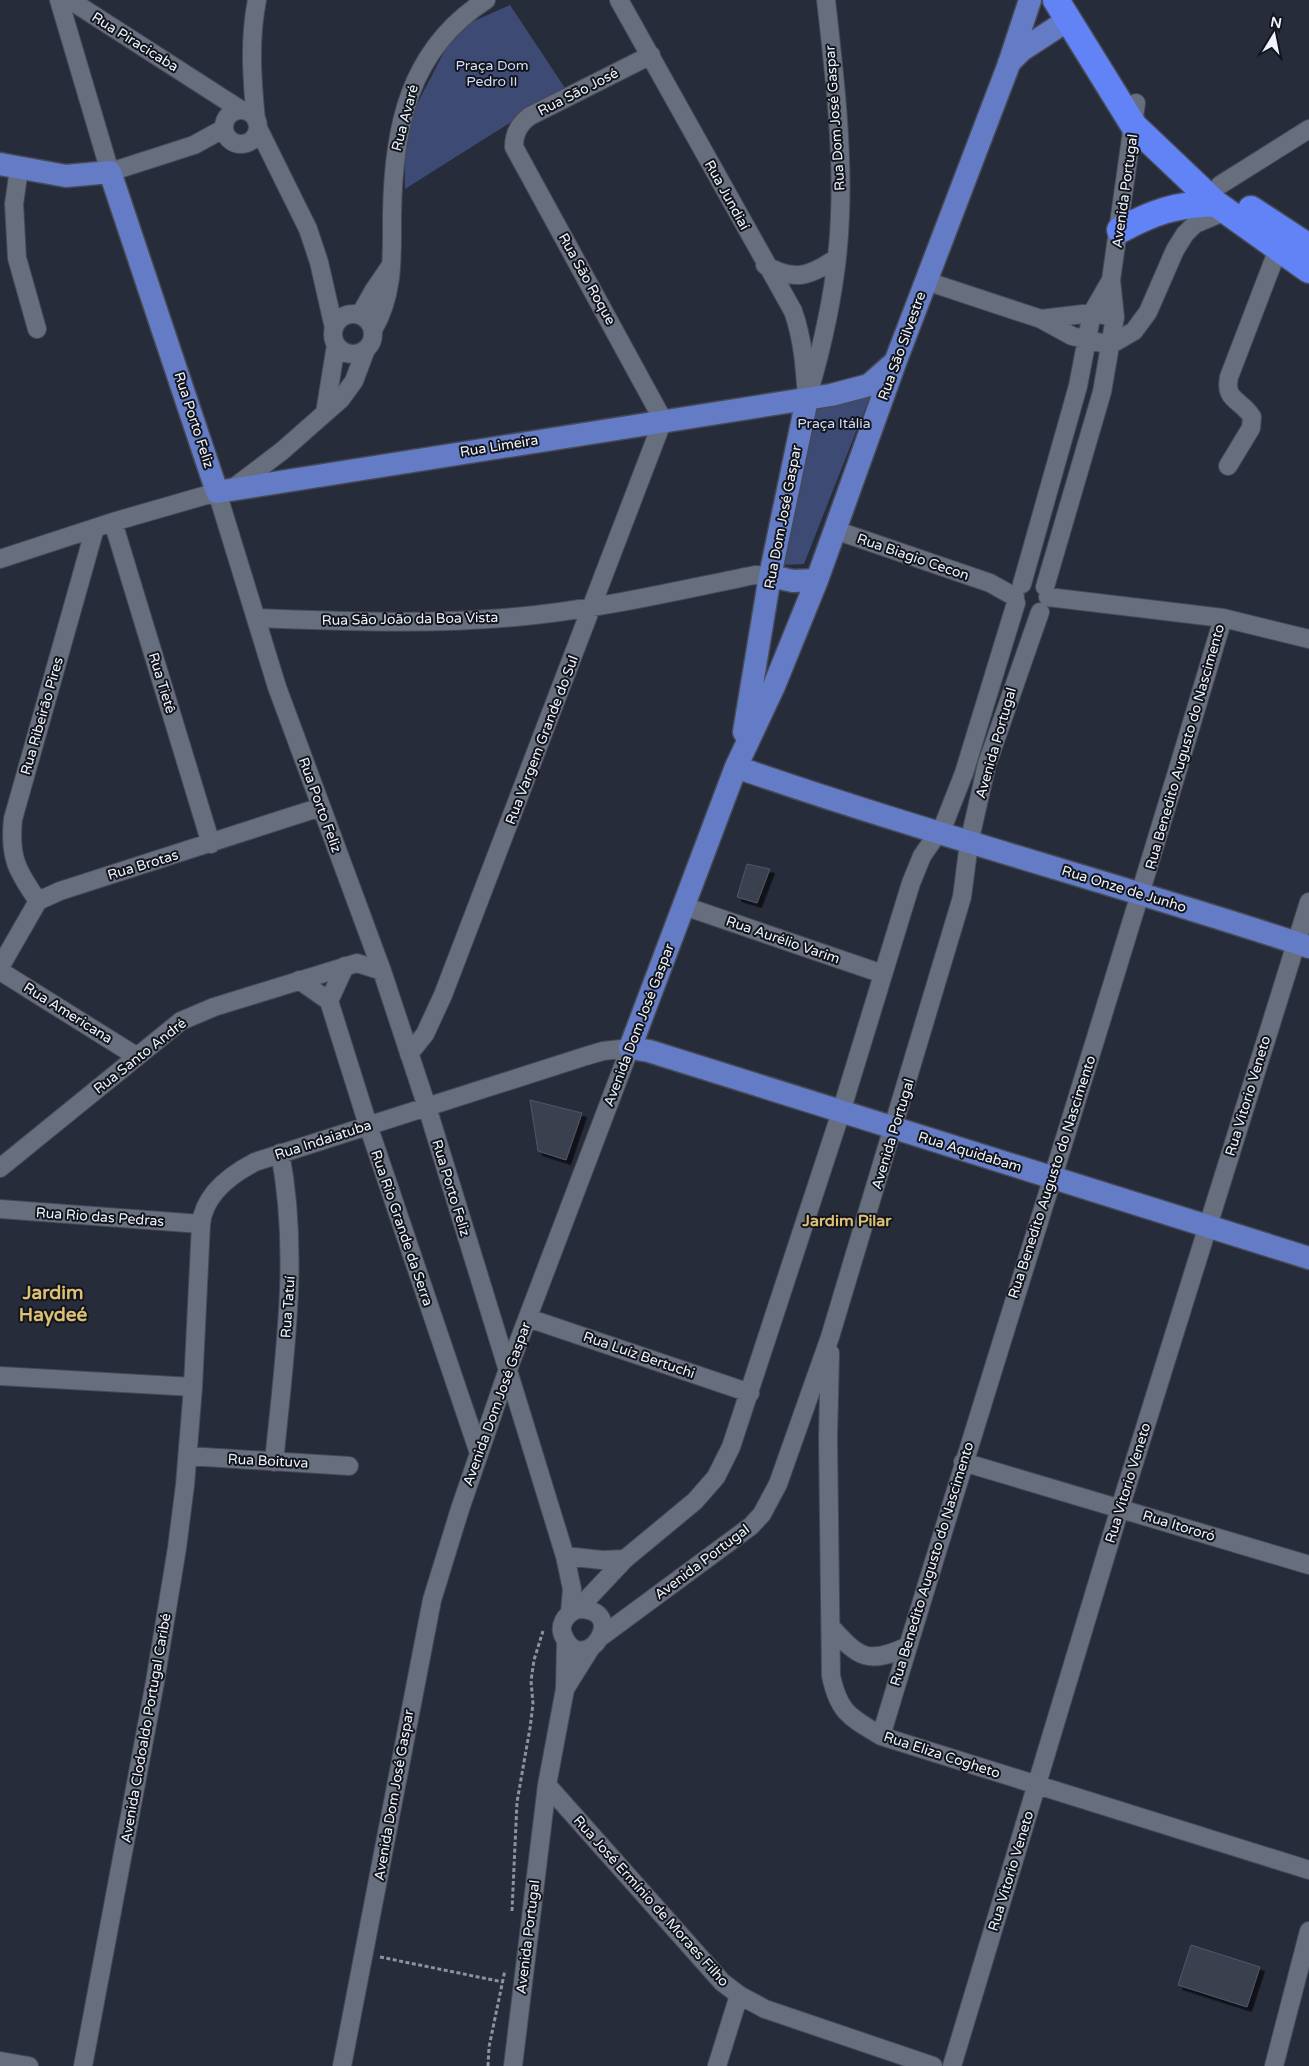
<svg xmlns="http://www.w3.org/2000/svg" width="1309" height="2066" font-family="'Varela Round',sans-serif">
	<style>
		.green { fill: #3c4a74 }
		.building { fill: #3b4150; stroke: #505667; filter: url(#shadow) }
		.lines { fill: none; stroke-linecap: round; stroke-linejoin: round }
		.minor-casing { stroke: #464a57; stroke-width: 20 }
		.major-casing { stroke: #464a57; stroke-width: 25 }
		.highway-casing { stroke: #464a57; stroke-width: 29 }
		.path { stroke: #8d929e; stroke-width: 3; stroke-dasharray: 4 2.5; stroke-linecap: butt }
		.minor { stroke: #676e7e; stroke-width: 18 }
		.major { stroke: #647bc6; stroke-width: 22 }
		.highway { stroke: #6283f6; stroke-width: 26 }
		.labels { text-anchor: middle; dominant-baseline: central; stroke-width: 4; stroke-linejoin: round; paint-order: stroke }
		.street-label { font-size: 14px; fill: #eff3fd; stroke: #12151b }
		.park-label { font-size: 14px; fill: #d3defa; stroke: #12151b }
		.quarter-label { font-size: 16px; font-weight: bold; fill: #ddc075; stroke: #12151b }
		.district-label { font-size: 19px; font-weight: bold; fill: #ddc075; stroke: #12151b }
	</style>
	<defs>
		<filter id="shadow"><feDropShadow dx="4.5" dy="4.5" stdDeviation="0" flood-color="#0009"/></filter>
	</defs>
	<rect width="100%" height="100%" fill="#272c3b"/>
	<!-- green -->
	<path class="green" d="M510,5L565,88L405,189L404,129L456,29Z
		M872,391L804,564L782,565L815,403Z"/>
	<!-- building -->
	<path class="building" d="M747,864L770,869L757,903L737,897Z
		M530,1100L582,1113L566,1160L538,1151Z
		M1191,1945L1260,1967L1247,2007L1178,1985Z"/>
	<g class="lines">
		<defs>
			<path id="minor" d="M59,0L110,172L194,145L223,129
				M70,0L241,110
				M619,0L793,311C803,339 805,368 807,399
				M224 127a17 17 0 1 1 34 0a17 17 0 1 1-34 0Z
				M256,120C252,80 249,40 257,0
				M258,128L308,229L319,262L334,328
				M19,169L14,204L17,258L37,329
				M1220,185L1309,129
				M765,265C794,282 810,276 835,259
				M926,281L1041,319L1072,336L1110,345L1134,331L1148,312L1175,250L1185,234L1195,224L1226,211
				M333 334a20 20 0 1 1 40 0a20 20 0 1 1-40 0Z
				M360,315L374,290L391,265
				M1041,319L1092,313L1103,315
				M373,330C394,294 392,257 392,216C393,129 408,50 486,0
				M810,388C826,333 838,274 840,216C843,145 834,71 826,0
				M325,413L336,345
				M1228,466L1251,428L1252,417C1241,399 1224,401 1229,377L1278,249
				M232,489L282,451L341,399L354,381L366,349
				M113,522L211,844
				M835,530L990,583L1015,597
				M0,559L113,522L217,492L277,687L382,971L427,1107L565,1556L572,1589L570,1612
				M1022,584L1078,386L1092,313L1111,280
				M1045,587L1102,392L1115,317L1111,280L1136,103
				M1048,597L1223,618L1309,639
				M257,618C342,621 429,625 515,617C596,610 675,591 755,575L770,576
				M38,901C17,871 9,857 13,819L95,528
				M684,906L883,974
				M0,967L38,901L60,891L321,807
				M0,971L136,1056
				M299,980L329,1001L368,1125L479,1453
				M329,1001L345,966
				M409,1054L425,1034L443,995L663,420L514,147C514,133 519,124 530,116L651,55
				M0,1168L181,1021L214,1007L357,963L382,971
				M0,1209L201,1224
				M528,1318L750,1393
				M830,1353L828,1438L831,1676C839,1713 850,1717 881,1736L1309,1870
				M0,1376L193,1387
				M188,1456L349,1466
				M274,1462C284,1359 300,1256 280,1153
				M963,1462L1309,1565
				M565,1556L602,1560L625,1559
				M578,1609C631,1609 586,1677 565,1639C557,1626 565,1614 578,1609L625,1559L695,1501L716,1477L731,1447L841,1112L911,883L922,856L944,824L964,773L1016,603
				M831,1627C859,1658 868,1665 908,1646
				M602,1636L751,1526L762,1514L778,1484L830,1337L962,897L969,843L987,764L1040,612
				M565,1689L590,1649
				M881,1736C993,1363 1113,992 1223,618
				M547,1785L722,1982L739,1995L765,2009L933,2066
				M0,2061L29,2066
				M83,2066L155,1682L177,1548L185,1485L193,1387L201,1224C204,1194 230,1175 255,1162L586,1056L603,1051L630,1048L507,1372L460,1509L432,1600L342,2066
				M513,2066L547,1785L565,1689L566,1643
				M717,2066L739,1995
				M952,2066L1120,1508L1309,902
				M1274,2066L1309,1931"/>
			<path id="major" d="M1030,0L1009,64L896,360L817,580L774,686L736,767L630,1048L649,1051L1309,1258
				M1009,63L1022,50L1068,20
				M0,164L66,176L110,172L217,492L831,395L869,385L894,363
				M770,576L793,581L817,580
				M744,732L770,576L807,399
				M736,767C925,833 1119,884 1309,947"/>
			<path id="highway" d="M1056,0L1134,126L1215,203L1309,270
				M1251,209L1309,247
				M1120,230C1156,211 1175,205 1215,203"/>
		</defs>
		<!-- minor casing -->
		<use href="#minor" class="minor-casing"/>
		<!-- major casing -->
		<use href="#major" class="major-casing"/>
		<!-- highway casing -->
		<use href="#highway" class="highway-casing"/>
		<!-- path -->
		<path class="path" d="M512,1911L517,1802L530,1728L533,1704L531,1681L534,1660L543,1631
			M380,1957L503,1982
			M488,2066L489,2047L505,1970"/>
		<!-- minor -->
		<use href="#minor" class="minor"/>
		<!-- major -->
		<use href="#major" class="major"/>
		<!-- highway -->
		<use href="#highway" class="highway"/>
	</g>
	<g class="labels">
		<!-- street labels -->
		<g class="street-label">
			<text transform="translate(135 42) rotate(32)">Rua Piracicaba</text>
			<text transform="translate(578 92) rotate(-27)">Rua São José</text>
			<text transform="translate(405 118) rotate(-75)">Rua Avaré</text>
			<text transform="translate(835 118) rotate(-94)">Rua Dom José Gaspar</text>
			<text transform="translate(1125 191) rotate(-82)">Avenida Portugal</text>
			<text transform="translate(727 195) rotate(61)">Rua Jundiaí</text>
			<text transform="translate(587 279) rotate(61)">Rua São Roque</text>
			<text transform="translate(902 346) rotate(-70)">Rua São Silvestre</text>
			<text transform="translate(194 420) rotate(72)">Rua Porto Feliz</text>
			<text transform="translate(499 446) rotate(-9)">Rua Limeira</text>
			<text transform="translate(783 517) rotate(-79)">Rua Dom José Gaspar</text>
			<text transform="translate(913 557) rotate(19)">Rua Biagio Cecon</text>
			<text transform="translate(410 619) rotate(-1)">Rua São João da Boa Vista</text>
			<text transform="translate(162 683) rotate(73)">Rua Tietê</text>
			<text transform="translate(42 716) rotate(-74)">Rua Ribeirão Pires</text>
			<text transform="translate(542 740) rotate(-69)">Rua Vargem Grande do Sul</text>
			<text transform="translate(996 743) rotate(-74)">Avenida Portugal</text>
			<text transform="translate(1185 747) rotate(-74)">Rua Benedito Augusto do Nascimento</text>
			<text transform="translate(320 805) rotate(70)">Rua Porto Feliz</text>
			<text transform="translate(143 865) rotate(-17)">Rua Brotas</text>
			<text transform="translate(1124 889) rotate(17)">Rua Onze de Junho</text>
			<text transform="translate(783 940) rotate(19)">Rua Aurélio Varim</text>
			<text transform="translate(68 1013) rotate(32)">Rua Americana</text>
			<text transform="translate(639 1025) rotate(-69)">Avenida Dom José Gaspar</text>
			<text transform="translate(140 1056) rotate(-38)">Rua Santo André</text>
			<text transform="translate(1248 1096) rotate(-73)">Rua Vitorio Veneto</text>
			<text transform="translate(893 1134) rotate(-73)">Avenida Portugal</text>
			<text transform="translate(323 1140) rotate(-18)">Rua Indaiatuba</text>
			<text transform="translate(970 1152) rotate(17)">Rua Aquidabam</text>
			<text transform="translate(1052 1177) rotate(-72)">Rua Benedito Augusto do Nascimento</text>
			<text transform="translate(451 1188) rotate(73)">Rua Porto Feliz</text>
			<text transform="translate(100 1217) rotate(4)">Rua Rio das Pedras</text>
			<text transform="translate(402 1228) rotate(71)">Rua Rio Grande da Serra</text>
			<text transform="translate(288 1307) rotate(-86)">Rua Tatuí</text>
			<text transform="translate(639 1355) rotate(19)">Rua Luíz Bertuchi</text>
			<text transform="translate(497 1404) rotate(-70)">Avenida Dom José Gaspar</text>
			<text transform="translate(268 1461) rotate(3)">Rua Boituva</text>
			<text transform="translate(1128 1483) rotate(-73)">Rua Vitorio Veneto</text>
			<text transform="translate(1179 1526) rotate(17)">Rua Itororó</text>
			<text transform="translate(702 1562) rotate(-37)">Avenida Portugal</text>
			<text transform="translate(932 1564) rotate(-73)">Rua Benedito Augusto do Nascimento</text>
			<text transform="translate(146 1728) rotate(-80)">Avenida Clodoaldo Portugal Caribé</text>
			<text transform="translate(942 1755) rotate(18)">Rua Eliza Cogheto</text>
			<text transform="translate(394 1795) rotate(-80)">Avenida Dom José Gaspar</text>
			<text transform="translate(1011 1871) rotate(-73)">Rua Vitorio Veneto</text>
			<text transform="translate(651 1901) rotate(48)">Rua José Ermínio de Moraes Filho</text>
			<text transform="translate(528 1937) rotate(-83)">Avenida Portugal</text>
		</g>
		<!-- park labels -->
		<g class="park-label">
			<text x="492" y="65">Praça Dom<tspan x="492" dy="16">Pedro II</tspan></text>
			<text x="834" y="423">Praça Itália</text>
		</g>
		<!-- quarter labels -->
		<g class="quarter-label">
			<text x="847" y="1221">Jardim Pilar</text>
		</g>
		<!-- district labels -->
		<g class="district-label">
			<text x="53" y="1293">Jardim<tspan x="53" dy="22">Haydeé</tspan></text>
		</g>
	</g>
	<!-- north arrow -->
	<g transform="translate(1274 35) rotate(10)" stroke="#12151b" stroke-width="4" paint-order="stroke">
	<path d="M0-4L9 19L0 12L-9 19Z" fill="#eff3fd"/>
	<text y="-8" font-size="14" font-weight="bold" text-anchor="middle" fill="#eff3fd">N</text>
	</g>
</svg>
